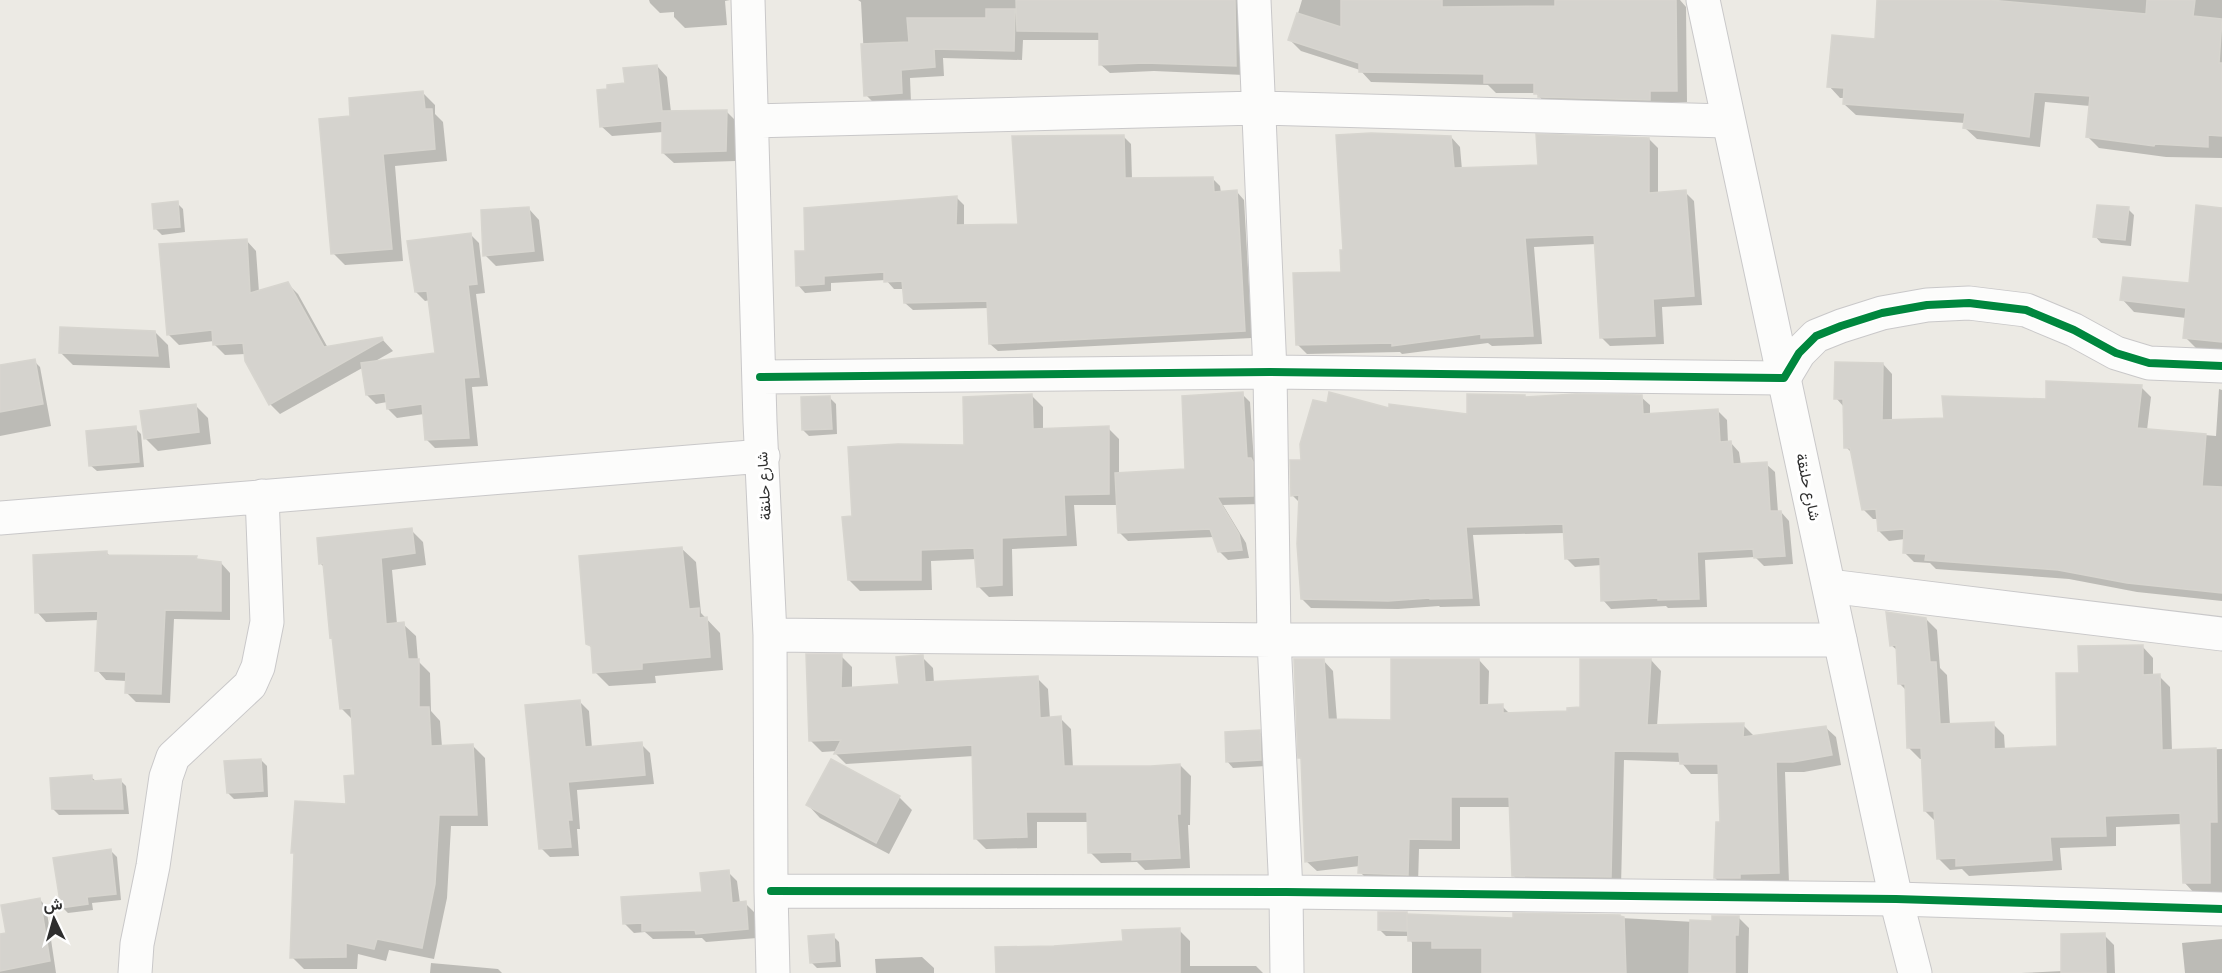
<svg xmlns="http://www.w3.org/2000/svg" width="2222" height="973" font-family="'Fira Sans Condensed',Vazirmatn,sans-serif">
	<style>
		.shadow { fill: #0003 }
		.building { fill: #d5d3ce; stroke: #d7d5cf; stroke-width: 1.5 }
		.lines { fill: none; stroke-linecap: round; stroke-linejoin: round }
		.minor-casing { stroke: #c9c8c9; stroke-width: 35 }
		.tertiary-casing { stroke: #c9c8c9; stroke-width: 35 }
		.minor { stroke: #fcfcfb; stroke-width: 33 }
		.tertiary { stroke: #fcfcfb; stroke-width: 33 }
		.cycleway-casing { stroke: #fff; stroke-width: 11 }
		.cycleway { stroke: #00873e; stroke-width: 8 }
		.labels { text-anchor: middle; dominant-baseline: central; stroke-width: 6; stroke-linejoin: round; paint-order: stroke }
		.street-label { font-size: 15px; fill: #2e2e2e; stroke: #fff }
	</style>
	<rect width="100%" height="100%" fill="#eceae4"/>
	<!-- shadow -->
	<path class="shadow" d="M649,0H730L725,1L727,25L685,28L674,17V12L660,13L650,3Z
		M858,0H1246L1244,75L1154,71L1110,73L1100,64V40H1023L1022,60L943,58L944,76L910,78L911,102L875,104L866,95L861,2Z
		M1302,0H1680L1686,7L1687,102H1661L1660,111L1547,105L1536,93H1496L1488,85L1371,82L1360,70L1301,51L1290,40Z
		M1879,0H2222V158L2166,157L2099,148L2087,136L2090,106L2045,102L2040,147L1977,139L1965,128V123L1856,115L1844,104L1845,98H1840L1829,86L1877,40Z
		M657,66L667,77L671,112L726,111L737,122L736,161L674,163L663,153V132L612,136L601,126L627,85Z
		M423,93L435,105V114L443,122L447,161L395,166L403,261L345,265L333,253L352,117Z
		M1123,136L1131,144L1132,179L1212,178L1220,186L1221,193L1237,192L1244,200L1252,338L998,351L990,344L989,308L913,310L905,303L904,289H894L886,280L831,283V291L805,293L798,285L807,252L957,198L964,205V226H1020Z
		M1451,137L1460,147L1462,170L1539,167L1649,139L1658,148V194L1685,192L1694,201L1702,305L1662,307L1664,344L1610,346L1601,337L1596,244L1534,247L1542,344L1492,346L1488,343L1402,354L1400,352L1307,354L1298,345L1342,273L1345,251Z
		M177,203L183,209L185,232L162,235L156,229Z
		M529,209L539,220L544,261L496,266L485,255Z
		M2128,209L2134,215L2131,246L2101,243L2095,236Z
		M2222,209V352L2197,349L2185,337L2186,318L2134,312L2122,299L2190,285Z
		M470,234L479,243L485,293L476,294L488,386L472,387L478,446L435,448L426,439L424,414L397,418L388,409L387,402L376,404L367,395L364,367L280,414L270,404L245,354L225,355L214,344V341L179,345L168,334L246,240L256,251L259,292L288,284L298,294L328,348L382,339L393,351L372,363L437,355L430,300L425,301L416,292Z
		M155,332L168,345L170,368L73,365L60,352Z
		M34,361L40,367L51,426L0,436V367Z
		M1883,364L1892,374V421L1946,419L2141,387L2151,397L2147,430L2216,436L2219,389L2222,390V601L2137,592L2069,579L1936,569L1930,563L1914,562L1904,552L1905,539L1889,541L1879,531L1878,519H1873L1863,509L1853,454L1846,447L1844,407L1836,398Z
		M1242,394L1250,402L1254,462L1259,467L1260,504L1223,505L1246,543L1249,558L1228,560L1220,552L1214,537L1128,541L1120,533L1118,505H1074L1077,546L1012,549L1013,596L989,597L978,586L977,559L931,561L932,590L860,591L849,580L853,518L965,446L1032,396L1043,407V430L1108,428L1119,439V474L1187,470Z
		M1641,397L1650,405V415L1718,411L1727,420L1728,443H1731L1739,452L1741,465L1766,464L1775,472L1778,512H1781L1789,521L1793,564L1764,566L1755,557L1705,560L1707,607L1668,608L1666,606L1611,609L1603,600L1602,565L1575,567L1566,558L1565,533L1473,535L1480,606L1440,607L1439,606L1398,609L1311,608L1302,599L1300,503L1292,495L1303,461L1390,410L1468,415L1527,399Z
		M830,398L836,404L837,434L809,436L803,430Z
		M195,405L208,418L211,444L158,451L145,438Z
		M135,428L141,434L144,467L97,471L90,465Z
		M411,530L423,542L426,565L392,570L397,624H403L416,636L418,661L430,673L431,711L440,721L442,747L473,746L485,758L488,826H451L447,898L434,959L389,950L386,961L358,954L357,969H304L292,957L357,776L354,721L341,708L334,640L331,637L325,568L320,563Z
		M681,548L696,562L701,613L720,633L723,670L655,676L656,683L609,686L595,672L593,649L588,644Z
		M106,552L110,556L196,557L199,561L221,563L230,573V620L174,619L170,703L136,702L126,692L127,681L106,680L97,670L100,620L46,622L37,612Z
		M1926,619L1937,630L1940,668L1947,675L1950,725L1993,724L2004,735L2005,750L2058,747L2081,675L2142,646L2153,658V676H2159L2170,687L2172,751L2222,749V893L2195,894L2184,882L2182,824L2116,827V846L2060,848L2062,870L1969,876L1962,869L1950,870L1939,859L1936,822L1925,811L1923,759H1920L1909,748L1906,690L1900,684L1898,651L1891,645Z
		M841,656L852,667V689L900,686L922,657L933,668L934,683L1037,678L1048,689L1050,719L1060,718L1071,729L1073,768H1151L1180,765L1191,776L1190,825H1188L1190,868L1145,870L1137,862L1101,863L1090,852L1089,822H1037V848L986,849L975,838L974,756L846,764L836,754L837,751L822,752L811,741Z
		M1323,660L1333,671L1337,720L1392,721L1479,660L1489,671L1488,706H1502L1511,715L1569,713L1582,709L1651,660L1661,671L1657,726L1743,725L1753,735V737L1825,727L1836,737L1841,765L1804,772H1785L1789,883L1725,888L1715,878L1722,824L1720,774H1691L1681,762L1624,760L1621,887L1523,886L1513,875L1511,807H1460V849H1419L1418,884L1370,882L1360,872V866L1317,871L1306,861L1302,760L1300,758Z
		M580,702L589,711L592,748L641,744L650,753L654,784L577,790L580,829H577L579,856L550,857L541,848Z
		M1259,732L1265,738L1266,766L1233,768L1227,761Z
		M261,760L267,766L268,797L234,799L228,793Z
		M832,761L900,798L912,810L889,854L820,818L808,805Z
		M91,777L97,782L120,780L126,786L129,814L59,815L53,809Z
		M111,851L117,857L121,900L92,903L93,910L68,913L62,907Z
		M728,872L737,881L740,903H745L754,912L757,938L706,942L702,938L653,939L645,932L634,933L624,923L704,893Z
		M40,900L46,906L56,973H0V936L8,934Z
		M1406,914L1408,915L1514,919L1621,918L1713,923L1738,917L1749,928L1748,973H1412V943L1409,936H1386L1380,930Z
		M1179,930L1190,941V966H1256L1263,973H997L1054,948L1124,942Z
		M2104,935L2114,945L2115,973H2021L2063,971Z
		M833,936L839,942L841,967L817,968L811,962Z
		M2222,939V973H2185L2182,943Z
		M922,957L934,968V973H876L875,959Z
		M431,963L498,969L502,973H430Z"/>
	<!-- building -->
	<path class="building" d="M1016,0H1235L1236,66L1144,63L1099,65V32L1017,31Z
		M1341,0H1442V7L1555,6V0H1676L1677,91H1650V100L1538,97V94H1534V83H1484V74L1359,72V63L1288,40L1297,13L1341,27Z
		M1877,0H1990L2146,14L2147,0H2195L2193,16L2222,19L2219,63H2222V136L2208,135V147L2155,144L2154,146L2086,137L2090,96L2034,92L2029,137L1963,128L1965,113L1843,104L1844,88L1827,87L1832,35L1875,39Z
		M986,9H1015L1014,51L934,49L935,67L901,70L902,93L864,96L861,44L909,42L907,18H986Z
		M657,65L662,111L727,110L726,151L662,153V121L600,127L597,90L607,89V85L625,83L623,68Z
		M423,91L425,109H432L435,149L383,154L392,249L331,254L319,119L350,116L349,98Z
		M1371,133L1451,136L1454,168L1538,165L1536,134L1649,138V193L1686,190L1694,296L1653,299L1655,336L1600,338L1594,235L1525,238L1533,336L1481,338V334L1392,346V343L1296,345L1293,273L1341,272L1340,250H1343L1336,135Z
		M1124,135L1125,178L1213,177L1214,192L1237,190L1245,331L989,344L987,301L904,303L902,281L884,282V272L824,276V284L796,286L795,251H805L804,208L957,196L956,225L1018,224L1012,136Z
		M178,201L180,227L154,229L152,204Z
		M2097,205L2129,207L2125,240L2093,237Z
		M2196,205L2222,208V342L2183,338L2186,308L2120,300L2123,277L2189,283Z
		M529,207L534,251L483,256L481,210Z
		M471,233L477,284L468,285L479,377L464,378L469,438L425,440L422,404L387,409L385,393L366,395L361,363L435,353L427,291L415,292L407,241Z
		M247,239L250,293L288,282L324,347L382,337L383,340L269,405L245,361L243,343L213,345L212,330L167,335L159,244Z
		M60,327L155,331L158,356L59,353Z
		M35,359L43,404L0,412V365Z
		M1835,362L1883,363L1882,420L1944,418L1942,396L2046,399V381L2142,385L2137,428L2206,434L2202,486L2222,487V593L2127,583L2058,570L1925,560L1926,554L1903,553L1904,529L1878,531L1876,509L1862,510L1850,448H1844L1843,399H1834Z
		M1243,392L1247,458H1251L1253,462V496L1217,497L1239,534L1242,550L1218,552L1210,529L1118,533L1115,473L1185,469L1182,396Z
		M1329,392L1389,408V404L1467,414V394L1525,395V397L1576,394L1642,395L1643,414L1718,409L1720,442L1731,441L1733,464L1767,462L1770,511H1781L1785,556L1754,558L1753,549L1697,552L1699,599L1658,600V598L1601,601L1600,557L1565,559L1563,524L1466,527L1472,598L1430,599V598L1388,601L1301,599L1297,544L1299,495L1291,496L1290,460H1301L1300,444L1313,400L1327,403Z
		M1032,394L1033,429L1109,426V494L1064,495L1066,535L1002,538V585L977,587L974,548L921,550V580H848L842,517L852,516L848,447L898,444L964,445L963,397Z
		M830,396L832,429L802,430L801,397Z
		M196,404L199,432L144,439L140,411Z
		M136,426L139,462L89,466L86,431Z
		M412,528L415,553L381,558L386,624L404,622L408,659H419V707H429L431,746L473,744L477,815H439L435,884L422,948L377,939L374,949L346,943V957L290,958L294,853H291L295,801L346,804L344,776L355,775L351,708L340,709L332,637L330,638L323,563L319,564L317,538Z
		M682,547L689,609L699,608V618L707,617L710,657L642,663V669L593,673L591,646L586,644L579,556Z
		M107,551V555L197,556L196,559L221,562V611L165,610L161,694L125,693L126,672L95,671L98,611L35,613L33,555Z
		M1886,612L1926,618L1930,662H1936L1940,724L1994,722V749L2057,746L2056,673H2079L2078,646L2143,645V675L2160,674L2162,750L2216,748L2217,822H2210V883H2183L2180,813L2105,816L2106,836L2050,837L2052,860L1956,866V858L1937,859L1934,811H1924L1921,748H1907L1905,684H1898L1896,645L1890,646Z
		M806,654H842L841,688L899,684L896,657L921,655H923L925,682L1038,676L1040,718L1061,716L1064,766H1151L1180,764V814H1177L1180,858L1132,860V852L1088,853L1087,812H1026L1027,837L974,839L972,745L834,754L841,740L809,741Z
		M1294,659H1324L1328,719L1391,720V659H1479V705L1503,704V713L1567,711V708L1580,707V659H1651L1647,725L1744,723L1743,737L1826,726L1832,755L1793,762H1776L1779,873L1740,874V878H1714L1716,822H1720L1718,764H1680L1679,752L1614,751L1611,877L1512,876L1509,797H1451V840L1409,839L1408,875L1358,873L1359,855L1305,862L1301,758H1298Z
		M580,700L585,747L642,742L645,775L568,782L572,820H568L571,847L539,849L525,705Z
		M1260,730L1261,760L1226,762L1225,732Z
		M261,759L263,791L227,793L224,761Z
		M831,759L900,796L876,843L806,805Z
		M92,775V781L121,779L123,809H52L50,778Z
		M111,849L116,894L87,897L88,904L61,908L53,858Z
		M729,870L732,903L746,901L748,929L696,934L695,930L642,931V923L623,924L621,897L702,892L700,873Z
		M40,898L50,961L0,971V934L6,933L1,905Z
		M1378,912H1407V931L1378,930Z
		M1513,913L1620,915V916L1624,917L1626,973H1482V948H1432V941H1408L1407,914L1513,918Z
		M1712,916H1739L1738,935H1735V973H1689L1690,920L1712,921Z
		M1180,928V973H996L995,947L1054,946L1123,941L1122,930Z
		M2105,933L2106,973H2061V934Z
		M834,934L835,961L810,963L808,936Z"/>
	<g class="lines">
		<defs>
			<path id="minor" d="M748,0L760,422L770,635L771,891L773,973
				M1254,0L1270,372L1274,640L1286,892L1287,973
				M752,121L1257,108L1727,121
				M760,377L1270,372L1784,378L1799,353L1816,336L1841,326L1882,313L1927,305L1969,303L2026,310L2074,330L2116,353L2149,363L2222,366
				M0,518L763,456
				M1829,586L2222,634
				M770,635L1274,640H1840
				M771,891L1286,892L1896,899L2222,909
				M135,973L137,944L153,866L166,777L173,757L250,685L258,667L267,622L262,496"/>
			<path id="tertiary" d="M1703,0L1840,640L1896,899L1915,973"/>
		</defs>
		<!-- minor casing -->
		<use href="#minor" class="minor-casing"/>
		<!-- tertiary casing -->
		<use href="#tertiary" class="tertiary-casing"/>
		<!-- minor -->
		<use href="#minor" class="minor"/>
		<!-- tertiary -->
		<use href="#tertiary" class="tertiary"/>
		<defs>
			<path id="cycleway" d="M760,377L1270,372L1784,378L1799,353L1816,336L1841,326L1882,313L1927,305L1969,303L2026,310L2074,330L2116,353L2149,363L2222,366
				M771,891L1286,892L1896,899L2222,909"/>
		</defs>
		<!-- cycleway casing -->
		<use href="#cycleway" class="cycleway-casing"/>
		<!-- cycleway -->
		<use href="#cycleway" class="cycleway"/>
	</g>
	<g class="labels">
		<!-- street labels -->
		<g class="street-label">
			<text transform="translate(764 486) rotate(-93)">شارع حلنقة</text>
			<text transform="translate(1808 487) rotate(78)">شارع حلنقة</text>
		</g>
	</g>
	<!-- north arrow -->
	<g transform="translate(54 919) rotate(355)" stroke="#ffffff" stroke-width="4.5" paint-order="stroke">
	<path d="M0-4.5L10 22L0 15L-10 22Z" fill="#2e2e2e"/>
	<text y="-9" font-size="16" font-weight="bold" text-anchor="middle" fill="#2e2e2e">ش</text>
	</g>
</svg>
